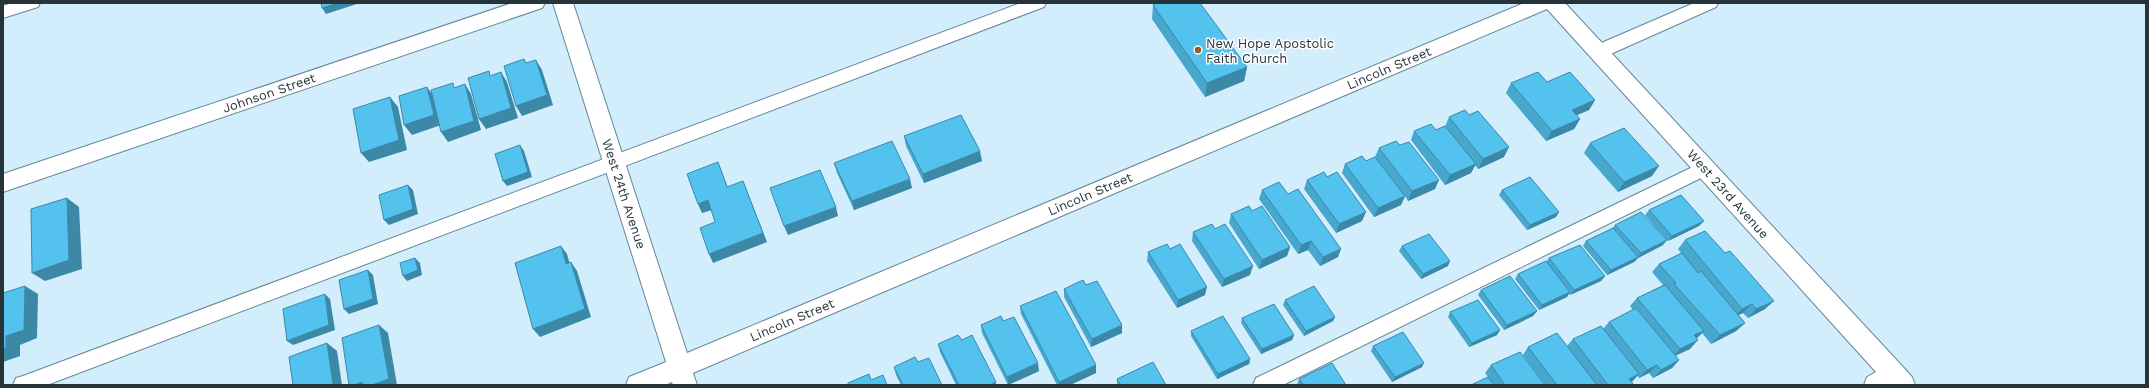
<svg xmlns="http://www.w3.org/2000/svg" width="2149" height="388" font-family="'Work Sans',sans-serif">
	<style>
		.lines { fill: none; stroke-linecap: round; stroke-linejoin: round }
		.service-casing { stroke: #668695; stroke-width: 2 }
		.minor-casing { stroke: #668695; stroke-width: 2 }
		.service { fill: #fff; fill-rule: evenodd }
		.minor { fill: #fff; fill-rule: evenodd }
		.wall { fill: #48a7cd }
		.shaded-wall { fill: #3b88a7 }
		.building { fill: #54c2ee; stroke: #3b88a7 }
		.poi-dot { fill: #9b5828; stroke: #fff; stroke-width: 1.5 }
		.labels { text-anchor: middle; dominant-baseline: central; stroke-width: 3; stroke-linejoin: round; paint-order: stroke }
		.poi-label { font-size: 13px; fill: #26343a; stroke: #fff; text-anchor: start }
		.street-label { font-size: 13px; fill: #26343a; stroke: #fff }
	</style>
	<rect width="100%" height="100%" fill="#d2edfb"/>
	<g class="lines">
		<defs>
			<path id="service" d="M12,3H40L38,7L3,18V6Z
				M1021,3H1046L1044,7L47,385H13L16,378L23,376Z
				M1694,3H1718L1716,7L1604,57L1598,58L1592,57L1590,52L1592,47Z
				M1705,161L1711,163L1714,168L1711,173L1283,385H1253L1256,378Z"/>
			<path id="minor" d="M512,3H545L542,8L3,192V174Z
				M553,3H573L687,353L1524,3H1565L1903,367L1912,377L1915,385H1864L1867,377L1876,372L1547,9L693,373L697,385H673L672,382L665,385H626L629,377L666,362Z"/>
		</defs>
		<!-- service casing -->
		<use href="#service" class="service-casing"/>
		<!-- minor casing -->
		<use href="#minor" class="minor-casing"/>
		<!-- service -->
		<use href="#service" class="service"/>
		<!-- minor -->
		<use href="#minor" class="minor"/>
	</g>
	<!-- wall -->
	<path class="wall" d="M1153,5L1247,67L1244,81L1205,97L1152,19Z
		M1547,82L1595,100L1589,110L1576,115L1580,119L1574,129L1546,141L1506,93L1511,83Z
		M1449,117L1504,157L1478,169L1475,165L1471,173L1445,185L1411,140L1414,131L1436,130L1445,127Z
		M904,136L982,161L924,183L906,146Z
		M1590,143L1652,176L1618,192L1584,153Z
		M1379,148L1435,189L1408,201L1405,196L1401,205L1374,217L1342,173L1345,164L1366,161L1375,157Z
		M834,163L912,188L854,210L837,173Z
		M1307,180L1362,221L1336,233L1304,189Z
		M1262,190L1288,194L1338,257L1320,266L1308,250L1298,254L1259,199Z
		M1502,190L1556,217L1527,230L1499,195Z
		M1649,210L1699,226L1668,241L1645,215Z
		M1252,211L1290,247L1287,256L1259,269L1229,223L1231,214Z
		M1615,225L1663,245L1638,258L1634,262L1607,275L1583,246L1586,241L1612,229Z
		M1215,229L1250,275L1222,287L1192,241L1193,232Z
		M1685,240L1765,309L1748,318L1743,313L1738,315L1745,323L1736,331L1711,344L1702,333L1697,338L1690,349L1675,356L1679,360L1672,368L1653,378L1649,373L1639,378L1637,375L1631,382L1633,384L1632,385H1545L1523,355L1528,347L1567,346L1573,339L1603,329L1609,322L1633,310L1630,306L1637,298L1663,285L1652,272L1659,264L1681,253L1678,249Z
		M1402,246L1448,266L1421,279L1399,251Z
		M1170,249L1205,295L1177,308L1147,261L1148,252Z
		M1549,258L1605,276L1601,281L1570,295L1569,293L1567,297L1539,310L1515,279L1518,274L1546,262Z
		M1086,285L1122,333L1091,347L1064,297V289Z
		M1481,290L1537,311L1533,316L1504,330L1478,295Z
		M1285,300L1335,317L1333,321L1304,336L1283,305Z
		M1020,306L1096,373L1070,385H1057L1021,314Z
		M1450,312L1500,330L1497,335L1469,347L1448,317Z
		M1242,318L1294,335L1292,340L1261,354L1241,323Z
		M1003,321L1039,371L1008,385L982,333L981,325Z
		M1191,331L1250,359L1249,364L1217,379L1191,336Z
		M962,340L996,385H956L940,352L938,344Z
		M1373,346L1422,367L1392,382L1371,351Z
		M918,362L942,385H901L896,375L894,367Z
		M1491,365L1545,385H1471L1488,377L1485,373Z
		M1117,379L1166,385H1118L1117,383Z
		M1299,379L1346,385H1297Z"/>
	<!-- shaded-wall -->
	<path class="shaded-wall" d="M337,3H360L326,14L322,8Z
		M536,60L542,70L553,105L522,116L516,106Z
		M1247,67L1244,81L1205,97L1207,83Z
		M501,72L507,82L518,118L486,129L479,119Z
		M465,84L471,94L481,130L448,142L441,132Z
		M427,87L434,97L441,125L412,135L404,125Z
		M390,97L398,107L407,150L369,162L361,153Z
		M1595,100L1589,110L1566,120L1572,110Z
		M1580,119L1574,129L1546,141L1552,131Z
		M520,145L524,151L532,177L507,186L503,181Z
		M1509,147L1504,157L1478,169L1483,159Z
		M980,151L982,161L924,183L923,174Z
		M718,162L722,172L731,196L727,187Z
		M1476,164L1471,173L1445,185L1450,175Z
		M1659,166L1652,176L1618,192L1624,182Z
		M910,179L912,188L854,210L852,201Z
		M1439,180L1435,189L1408,201L1412,191Z
		M743,181L767,242L713,263L709,254Z
		M408,185L413,190L418,214L389,225L384,220Z
		M1405,196L1401,205L1374,217L1378,208Z
		M67,198L79,207L82,269L45,281L32,273Z
		M708,200L712,210L702,213L698,204Z
		M836,207L838,216L788,235L784,226Z
		M1366,212L1362,221L1336,233L1339,224Z
		M1559,212L1556,217L1527,230L1530,225Z
		M1704,221L1699,226L1668,241L1672,236Z
		M1667,240L1663,245L1638,258L1634,262L1607,275L1611,270L1637,258L1641,253Z
		M1311,241L1308,250L1298,254L1301,245Z
		M561,246L567,254L572,272L566,264Z
		M1290,247L1287,256L1259,269L1262,260Z
		M1341,249L1338,257L1320,266L1323,257Z
		M415,258L420,263L422,275L407,281L403,276Z
		M1450,261L1448,266L1421,279L1423,274Z
		M571,262L577,271L591,317L540,337L533,329Z
		M1253,266L1250,275L1222,287L1224,279Z
		M368,270L373,275L378,304L349,314L344,309Z
		M1605,276L1601,281L1570,295L1574,290Z
		M25,286L38,294L37,338L20,345V356L3,362V349L6,336Z
		M1207,287L1205,295L1177,308L1178,300Z
		M1570,292L1567,297L1539,310L1542,305Z
		M325,294L330,299L335,330L293,345L287,341Z
		M1774,301L1765,309L1748,318L1756,309Z
		M1752,304L1743,313L1734,317L1742,309Z
		M1537,311L1533,316L1504,330L1507,325Z
		M1335,317L1333,321L1304,336L1306,331Z
		M1745,323L1736,331L1711,344L1720,335Z
		M379,325L388,333L397,385H372Z
		M1122,325V333L1091,347L1092,339Z
		M1500,330L1497,335L1469,347L1472,343Z
		M1704,331L1696,339L1694,335Z
		M1294,335L1292,340L1261,354L1262,349Z
		M1698,340L1690,349L1672,357L1680,349Z
		M327,343L337,351L342,385H333Z
		M1250,359L1249,364L1217,379L1218,374Z
		M1679,360L1672,368L1653,378L1661,370Z
		M1038,363L1039,371L1008,385L1007,377Z
		M1424,363L1422,367L1392,382L1395,377Z
		M1096,365V373L1070,385H1059V382Z
		M1657,365L1649,373L1639,378L1647,370Z
		M1639,374L1632,382L1629,379Z
		M362,382L366,385H354Z
		M996,382V385H990Z"/>
	<!-- building -->
	<path class="building" d="M321,3H337L322,8Z
		M1157,3H1200L1247,67L1207,83L1153,5Z
		M524,59L526,63L536,60L547,95L516,106L504,66Z
		M489,71L490,76L501,72L511,108L479,119L468,78Z
		M1538,72L1547,82L1570,72L1595,100L1572,110L1580,119L1552,131L1511,83Z
		M453,83L454,88L465,84L474,121L441,132L431,90Z
		M427,87L434,115L404,125L399,96Z
		M390,97L399,140L361,153L353,109Z
		M1465,110L1469,115L1478,111L1509,147L1483,159L1449,117Z
		M961,115L980,151L923,174L904,136Z
		M1431,124L1436,130L1445,126L1476,164L1450,175L1414,131Z
		M1624,128L1659,166L1624,182L1590,143Z
		M892,141L910,179L852,201L834,163Z
		M1396,141L1400,145L1409,142L1439,180L1412,191L1379,148Z
		M520,145L528,172L503,181L495,154Z
		M1362,156L1366,161L1375,157L1405,196L1378,208L1345,164Z
		M718,162L727,187L743,181L763,233L709,254L700,228L715,222L708,200L698,204L687,174Z
		M820,170L836,207L784,226L770,188Z
		M1324,172L1327,177L1337,172L1366,212L1339,224L1307,180Z
		M1530,177L1559,212L1530,225L1502,190Z
		M1279,182L1288,194L1298,189L1341,249L1323,257L1311,241L1301,245L1262,190Z
		M408,185L413,209L384,220L379,195Z
		M1681,195L1704,221L1672,236L1649,210Z
		M67,198L69,260L32,273L31,209Z
		M1249,206L1252,211L1262,206L1290,247L1262,260L1231,214Z
		M1641,212L1667,240L1641,253L1615,225Z
		M1212,224L1215,229L1225,224L1253,266L1224,279L1193,232Z
		M1613,228L1638,257L1611,270L1586,241Z
		M1705,231L1725,253L1730,251L1774,301L1756,309L1752,304L1742,309L1685,240Z
		M1429,234L1450,261L1423,274L1402,246Z
		M1167,244L1170,249L1180,244L1207,287L1178,300L1148,252Z
		M1580,245L1605,276L1574,290L1549,258Z
		M561,246L566,264L571,262L585,309L533,329L515,263Z
		M1682,253L1698,273L1701,271L1745,323L1720,335L1674,284L1676,283L1659,264Z
		M415,258L418,270L403,276L400,263Z
		M1546,261L1570,292L1542,305L1518,274Z
		M368,270L373,299L344,309L339,280Z
		M1510,276L1537,311L1507,325L1481,290Z
		M1083,280L1086,285L1097,281L1122,325L1092,339L1064,289Z
		M1665,285L1704,331L1694,335L1698,340L1680,349L1637,298Z
		M25,286L24,330L6,336V348L3,349V293Z
		M1314,286L1335,317L1306,331L1285,300Z
		M1056,291L1096,365L1059,382L1020,306Z
		M325,294L329,325L287,341L283,309Z
		M1478,300L1500,330L1472,343L1450,312Z
		M1274,304L1294,335L1262,349L1242,318Z
		M1636,308L1679,360L1661,370L1657,365L1647,370L1609,322Z
		M1001,316L1003,321L1014,317L1038,363L1007,377L981,325Z
		M1223,316L1250,359L1218,374L1191,331Z
		M379,325L389,379L372,385H363L362,382L354,385H349L342,338Z
		M1601,326L1639,374L1629,379L1633,384L1631,385H1608L1573,339Z
		M1403,332L1424,363L1395,377L1373,346Z
		M1557,333L1597,385H1557L1528,347Z
		M958,335L962,340L972,335L996,382L990,385H959L938,344Z
		M327,343L333,385H293L289,357Z
		M1520,352L1545,385H1505L1491,365Z
		M915,357L918,362L929,358L942,385H903L894,367Z
		M1153,362L1166,385H1120L1117,379Z
		M1332,363L1346,385H1304L1299,379Z
		M869,374L871,380L883,375L887,385H848V383Z
		M1488,377L1494,385H1471Z"/>
	<!-- markers -->
	<circle class="poi-dot" cx="1198" cy="50" r="4"/>
	<g class="labels">
		<!-- poi labels -->
		<g class="poi-label">
			<text x="1206" y="43">New Hope Apostolic<tspan x="1206" dy="15">Faith Church</tspan></text>
		</g>
		<!-- street labels -->
		<g class="street-label">
			<text transform="translate(1389 68) rotate(-23)">Lincoln Street</text>
			<text transform="translate(269 93) rotate(-19)">Johnson Street</text>
			<text transform="translate(624 194) rotate(72)">West 24th Avenue</text>
			<text transform="translate(1090 194) rotate(-23)">Lincoln Street</text>
			<text transform="translate(1728 194) rotate(48)">West 23rd Avenue</text>
			<text transform="translate(792 320) rotate(-23)">Lincoln Street</text>
		</g>
	</g>
	<!-- border -->
	<rect width="2149" height="388" fill="none" stroke="#26343a" stroke-width="8"/>
</svg>
